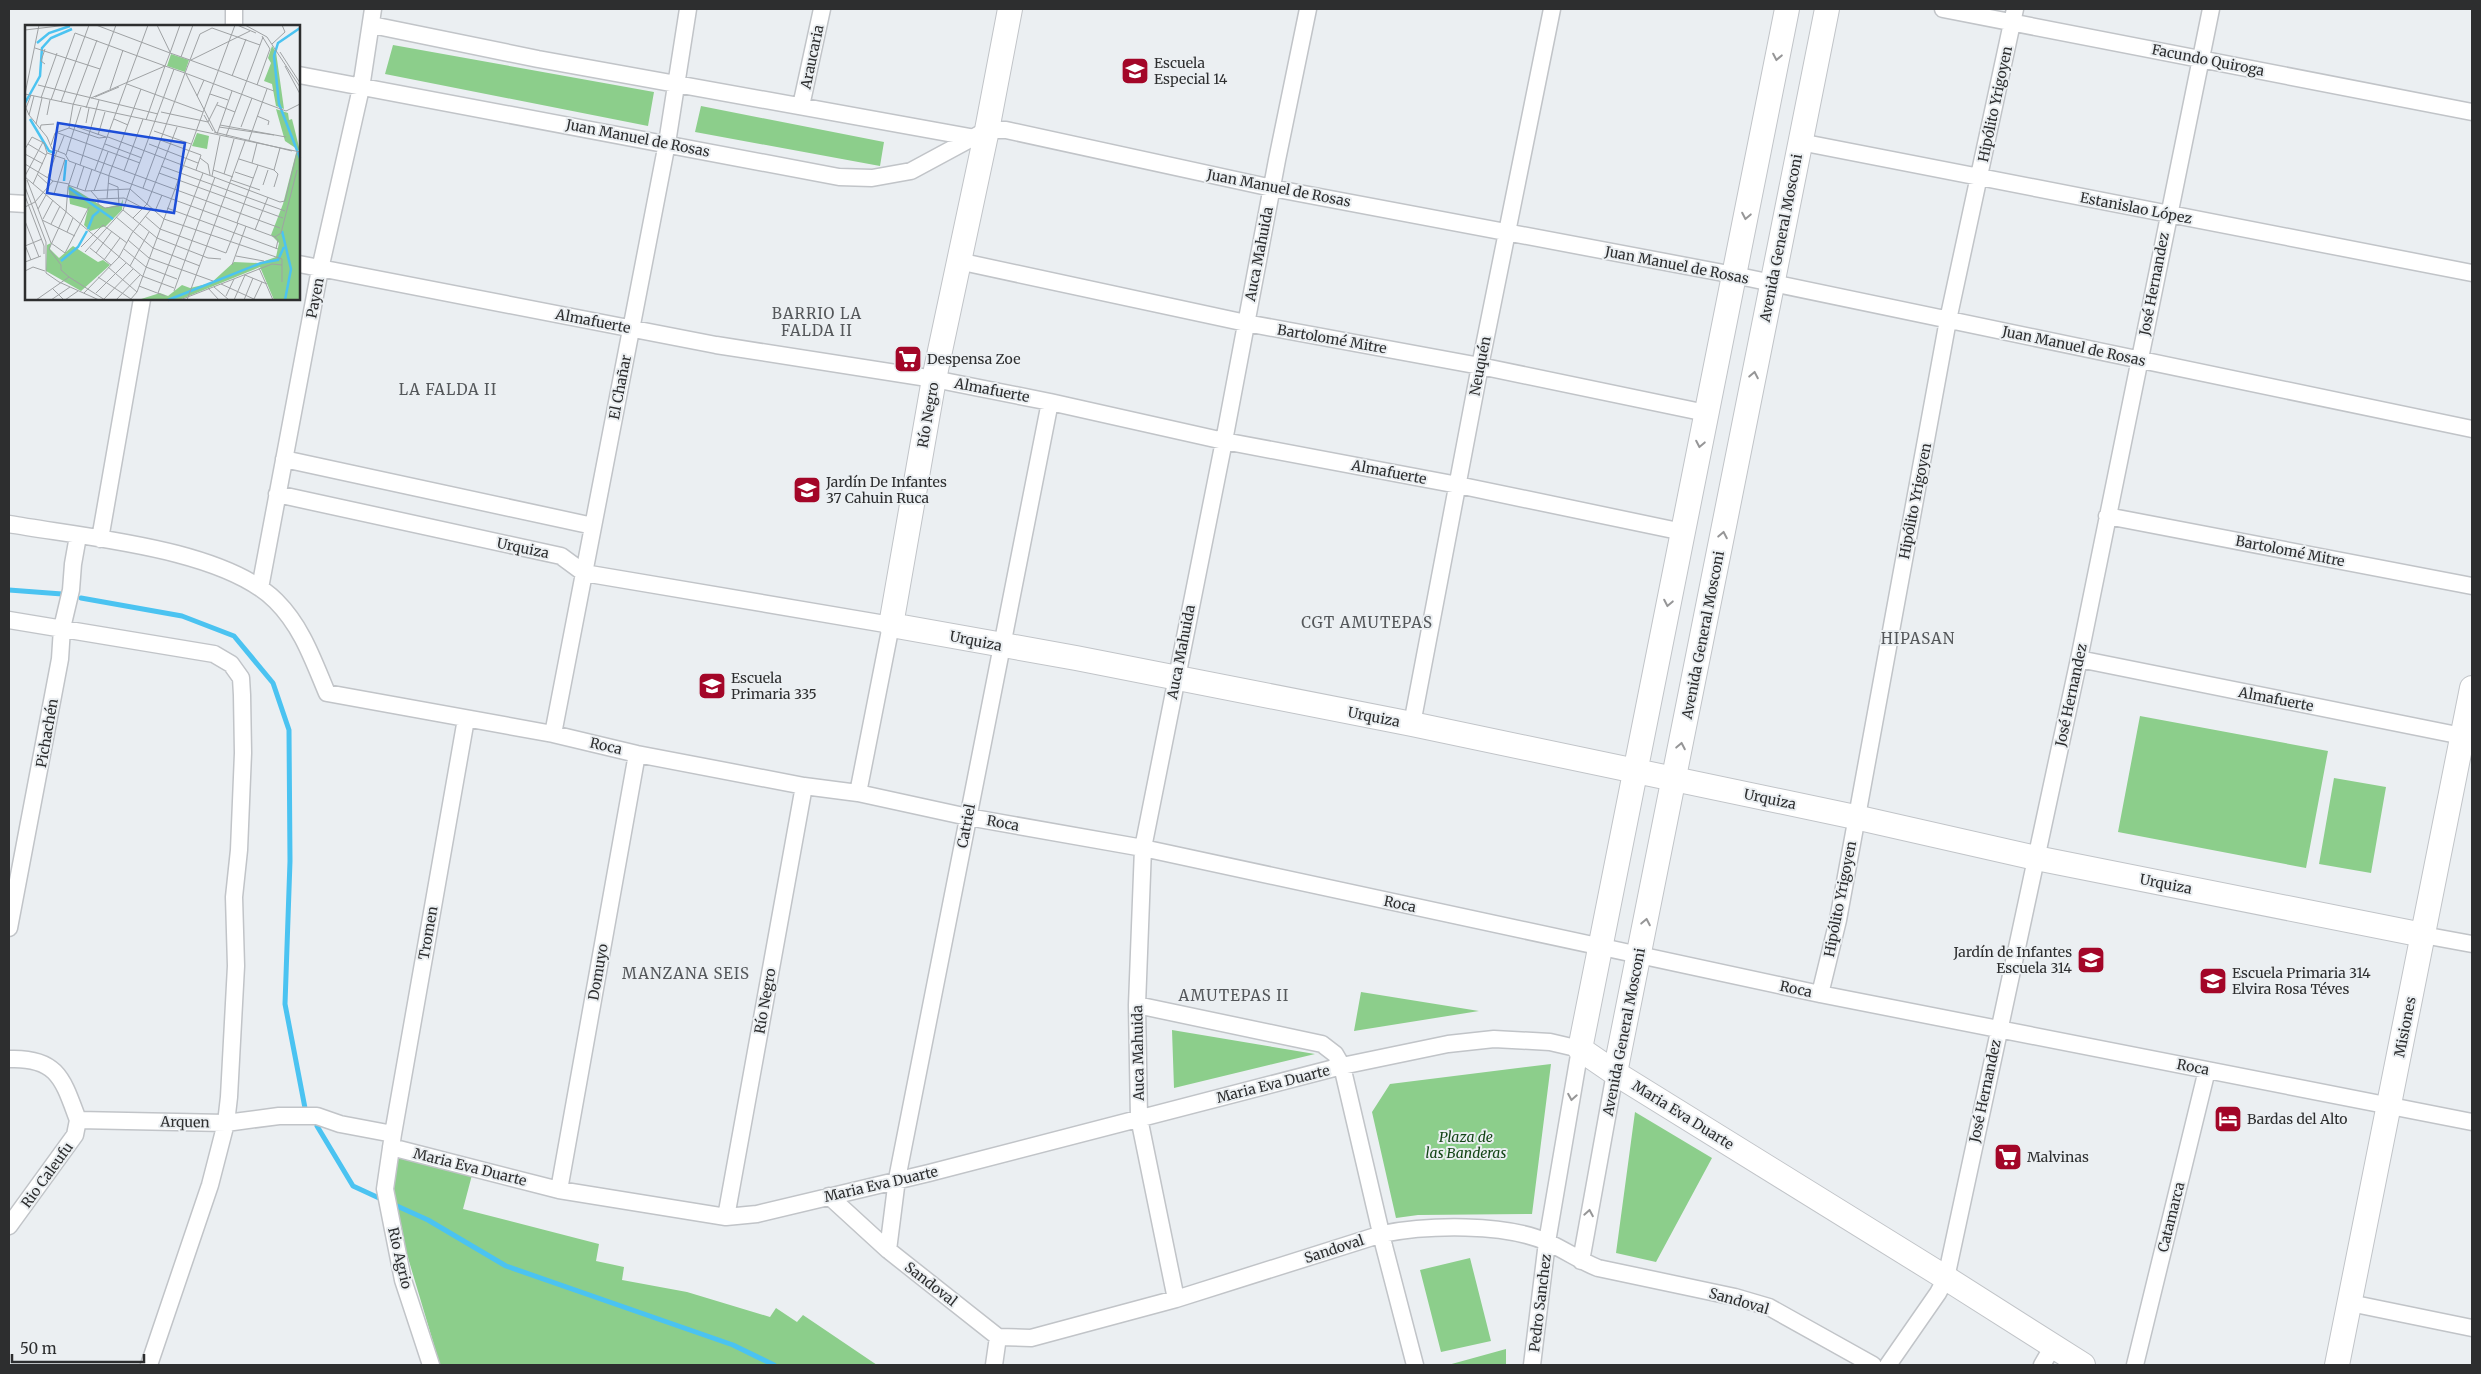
<svg xmlns="http://www.w3.org/2000/svg" width="2481" height="1374" font-family="Merriweather,serif">
	<style>
		.green { fill: #8cce8b }
		.lines { fill: none; stroke-linecap: round; stroke-linejoin: round }
		.stream { stroke: #4bc3f1; stroke-width: 5 }
		.street-casing { stroke: #c1c4c8; stroke-width: 19 }
		.secondary-casing { stroke: #c1c4c8; stroke-width: 26 }
		.street { stroke: #fff; stroke-width: 16 }
		.secondary { stroke: #fff; stroke-width: 24 }
		.oneway { stroke: #969697 }
		.labels { text-anchor: middle; dominant-baseline: central; stroke-width: 4; stroke-linejoin: round; paint-order: stroke }
		.street-label { font-size: 14px; fill: #2d2e2f; stroke: #ebeff2 }
		.poi-label { font-size: 14px; fill: #2d2e2f; stroke: #ebeff2; text-anchor: start }
		.park-label { font-size: 14px; font-style: italic; fill: #124415; stroke: #ebeff2 }
		.neighbourhood-label { font-size: 15px; letter-spacing: 1px; fill: #54575a; stroke: #ebeff2 }
		.inset-river { fill: none; stroke: #4bc3f1; stroke-width: 2.5 }
		.inset-road { fill: none; stroke: #9fa2a4; stroke-width: 1 }
		.view { fill: #1d4ed8; fill-opacity: 0.15; stroke: #1d4ed8; stroke-width: 2.5 }
		.inset-edge { fill: none; stroke: #2d2e2f; stroke-width: 2.5 }
	</style>
	<rect width="100%" height="100%" fill="#ebeff2"/>
	<!-- green -->
	<path class="green" d="M393,45L654,92L648,126L385,74Z
		M701,106L884,142L880,166L695,132Z
		M2140,716L2328,751L2306,868L2118,832Z
		M2334,778L2386,787L2371,873L2319,864Z
		M1361,992L1479,1011L1354,1031Z
		M1172,1030L1315,1054L1174,1088Z
		M1551,1064L1532,1214L1418,1215L1396,1218L1372,1112L1390,1084Z
		M1635,1112L1712,1158L1656,1262L1616,1253Z
		M394,1154L472,1175L463,1209L599,1244L596,1261L624,1267L622,1280L687,1292L770,1317L776,1308L797,1322L803,1315L877,1365H440L403,1241L394,1194Z
		M1470,1258L1491,1341L1441,1352L1420,1270Z
		M1506,1349V1365H1448Z"/>
	<g class="lines">
		<!-- stream -->
		<path class="stream" d="M9,590L62,594
			M81,598L182,616L234,636L273,683L289,730L290,861L285,1004L305,1108
			M317,1126L353,1186L379,1198
			M397,1206L428,1220L506,1266L733,1345L774,1365"/>
		<defs>
			<path id="street" d="M234,9V26
				M1943,9L2472,112
				M372,25L538,59L970,137
				M299,75L839,177L872,178L911,171L987,130H1006L1272,188L1734,275L2472,429
				M801,106L822,9
				M1800,142L2472,273
				M9,203L26,204
				M958,261L1246,323L1480,366L1706,413
				M299,264L716,345L934,379L1050,402L1224,441L1458,485L1683,532
				M284,459L593,526
				M277,494L561,556L584,573L891,625L858,793
				M2107,516L2472,586
				M9,524C82,537 223,548 276,601C302,627 313,660 327,693L553,734L637,754L804,786L858,793L968,817L1143,848L1820,994L2472,1122
				M100,539L142,299
				M260,588L320,269L361,88L373,9
				M9,620L214,654L231,664L241,678L242,695L243,753L239,850L234,897L236,966L229,1097L226,1123L210,1185L149,1365
				M2079,659L2472,738
				M1412,724L1480,366L1552,9
				M553,734L667,143L688,9
				M9,928L60,659L62,628L71,590L73,564L78,536
				M2423,935L2472,944
				M1820,994L1838,920L1948,320L2015,9
				M1137,1005L1322,1044L1335,1054L1342,1066L1384,1246L1415,1365
				M9,1059C58,1057 63,1080 78,1120L226,1123L279,1116H317L340,1124L393,1134
				M391,1147L559,1190L726,1217L757,1214L929,1173L1342,1066L1448,1044L1494,1039L1550,1042L1580,1049L1547,1242L1532,1365
				M559,1190L637,754
				M829,1196L888,1250L998,1337L1031,1338L1176,1299L1382,1234C1428,1225 1504,1223 1547,1242C1565,1250 1580,1261 1598,1268L1735,1297L1769,1307L1873,1365
				M726,1217L804,786
				M9,1226L75,1135L78,1120
				M888,1250L897,1179L1050,402
				M1581,1261L1615,1073
				M1176,1299L1139,1118L1137,1005L1143,848L1224,441L1277,160L1308,9
				M2350,1303L2472,1328
				M431,1365L403,1280L385,1189L393,1134L466,719
				M994,1365L998,1337
				M1888,1365L1938,1293L1946,1278L2079,659L2211,9
				M2042,1365L2053,1346
				M2135,1365L2207,1070"/>
			<path id="secondary" d="M1010,9L987,130L934,379L891,625L1076,658L1412,724L1855,817L2036,858L2423,935
				M1787,9L1580,1049L1615,1073L1946,1278L2083,1365
				M1615,1073L1827,9
				M2337,1365L2472,688"/>
		</defs>
		<!-- street casing -->
		<use href="#street" class="street-casing"/>
		<!-- secondary casing -->
		<use href="#secondary" class="secondary-casing"/>
		<!-- street -->
		<use href="#street" class="street"/>
		<!-- secondary -->
		<use href="#secondary" class="secondary"/>
	</g>
	<!-- one-way arrows -->
	<defs><path id="oneway-chevron" d="M-2-3.5L2.5 0L-2 3.5" fill="none" stroke-width="1.6" stroke-linecap="round" stroke-linejoin="round" transform="scale(1.25)"/></defs>
	<g class="oneway">
		<use href="#oneway-chevron" transform="translate(1777 57) rotate(101)"/>
		<use href="#oneway-chevron" transform="translate(1746 216) rotate(101)"/>
		<use href="#oneway-chevron" transform="translate(1754 375) rotate(-79)"/>
		<use href="#oneway-chevron" transform="translate(1700 444) rotate(101)"/>
		<use href="#oneway-chevron" transform="translate(1723 535) rotate(-79)"/>
		<use href="#oneway-chevron" transform="translate(1668 603) rotate(101)"/>
		<use href="#oneway-chevron" transform="translate(1681 746) rotate(-79)"/>
		<use href="#oneway-chevron" transform="translate(1646 922) rotate(-79)"/>
		<use href="#oneway-chevron" transform="translate(1572 1097) rotate(100)"/>
		<use href="#oneway-chevron" transform="translate(1589 1213) rotate(-80)"/>
	</g>
	<!-- icons -->
	<defs>
		<symbol id="school-square" viewBox="-11 -11 22 22"><rect x="-9" y="-9" width="18" height="18" rx="4" fill="#a30628" stroke="#ebeff2"/><path d="M0-5L7-2L0 1L-7-2ZM-4 1L0 2.5L4 1V4Q0 6-4 4Z" fill="#fff"/></symbol>
		<symbol id="supermarket-square" viewBox="-11 -11 22 22"><rect x="-9" y="-9" width="18" height="18" rx="4" fill="#a30628" stroke="#ebeff2"/><path d="M-6-5.5h2.5l.6 2H6L4.5 2H-2.5L-4.4-4H-6ZM-1.5 3.2a1.3 1.3 0 1 0 .1 0ZM3 3.2a1.3 1.3 0 1 0 .1 0Z" fill="#fff"/></symbol>
		<symbol id="hotel-square" viewBox="-11 -11 22 22"><rect x="-9" y="-9" width="18" height="18" rx="4" fill="#a30628" stroke="#ebeff2"/><path d="M-6-4.5h1.5V1H6V5H4.5V3h-9V5H-6ZM-4 0a1.8 1.8 0 1 1 3.6 0ZM.5 0V-2.5h3Q6-2.5 6 0Z" fill="#fff"/></symbol>
	</defs>
	<g fill-rule="evenodd">
		<use href="#school-square" x="1119" y="55" width="32" height="32"/>
		<use href="#supermarket-square" x="892" y="343" width="32" height="32"/>
		<use href="#school-square" x="791" y="474" width="32" height="32"/>
		<use href="#school-square" x="696" y="670" width="32" height="32"/>
		<use href="#school-square" x="2075" y="944" width="32" height="32"/>
		<use href="#school-square" x="2197" y="965" width="32" height="32"/>
		<use href="#hotel-square" x="2212" y="1103" width="32" height="32"/>
		<use href="#supermarket-square" x="1992" y="1141" width="32" height="32"/>
	</g>
	<g class="labels">
		<!-- street labels -->
		<g class="street-label">
			<text transform="translate(812 57) rotate(-78)">Araucaria</text>
			<text transform="translate(2208 60) rotate(11)">Facundo Quiroga</text>
			<text transform="translate(1995 104) rotate(-78)">Hipólito Yrigoyen</text>
			<text transform="translate(638 138) rotate(11)">Juan Manuel de Rosas</text>
			<text transform="translate(1279 188) rotate(11)">Juan Manuel de Rosas</text>
			<text transform="translate(2136 208) rotate(11)">Estanislao López</text>
			<text transform="translate(1781 238) rotate(-79)">Avenida General Mosconi</text>
			<text transform="translate(1259 254) rotate(-79)">Auca Mahuida</text>
			<text transform="translate(1677 265) rotate(11)">Juan Manuel de Rosas</text>
			<text transform="translate(2154 284) rotate(-79)">José Hernandez</text>
			<text transform="translate(315 298) rotate(-79)">Payen</text>
			<text transform="translate(593 321) rotate(11)">Almafuerte</text>
			<text transform="translate(1332 339) rotate(10)">Bartolomé Mitre</text>
			<text transform="translate(2074 346) rotate(12)">Juan Manuel de Rosas</text>
			<text transform="translate(1480 366) rotate(-79)">Neuquén</text>
			<text transform="translate(620 387) rotate(-79)">El Chañar</text>
			<text transform="translate(992 390) rotate(11)">Almafuerte</text>
			<text transform="translate(928 415) rotate(-80)">Río Negro</text>
			<text transform="translate(1389 472) rotate(11)">Almafuerte</text>
			<text transform="translate(1915 501) rotate(-79)">Hipólito Yrigoyen</text>
			<text transform="translate(523 548) rotate(12)">Urquiza</text>
			<text transform="translate(2290 551) rotate(11)">Bartolomé Mitre</text>
			<text transform="translate(1703 635) rotate(-79)">Avenida General Mosconi</text>
			<text transform="translate(976 641) rotate(11)">Urquiza</text>
			<text transform="translate(1181 652) rotate(-79)">Auca Mahuida</text>
			<text transform="translate(2071 695) rotate(-78)">José Hernandez</text>
			<text transform="translate(2276 699) rotate(11)">Almafuerte</text>
			<text transform="translate(1374 717) rotate(11)">Urquiza</text>
			<text transform="translate(47 733) rotate(-80)">Pichachén</text>
			<text transform="translate(606 746) rotate(13)">Roca</text>
			<text transform="translate(1770 799) rotate(12)">Urquiza</text>
			<text transform="translate(1003 823) rotate(10)">Roca</text>
			<text transform="translate(966 826) rotate(-79)">Catriel</text>
			<text transform="translate(2166 884) rotate(11)">Urquiza</text>
			<text transform="translate(1840 899) rotate(-79)">Hipólito Yrigoyen</text>
			<text transform="translate(1400 904) rotate(12)">Roca</text>
			<text transform="translate(428 933) rotate(-80)">Tromen</text>
			<text transform="translate(598 972) rotate(-80)">Domuyo</text>
			<text transform="translate(1796 989) rotate(12)">Roca</text>
			<text transform="translate(765 1001) rotate(-80)">Río Negro</text>
			<text transform="translate(2405 1027) rotate(-79)">Misiones</text>
			<text transform="translate(1624 1032) rotate(-79)">Avenida General Mosconi</text>
			<text transform="translate(1138 1053) rotate(-91)">Auca Mahuida</text>
			<text transform="translate(2193 1067) rotate(11)">Roca</text>
			<text transform="translate(1273 1084) rotate(-14)">Maria Eva Duarte</text>
			<text transform="translate(1985 1091) rotate(-78)">José Hernandez</text>
			<text transform="translate(1683 1115) rotate(32)">Maria Eva Duarte</text>
			<text transform="translate(185 1122) rotate(1)">Arquen</text>
			<text transform="translate(470 1167) rotate(14)">Maria Eva Duarte</text>
			<text transform="translate(47 1175) rotate(-54)">Rio Caleufu</text>
			<text transform="translate(881 1184) rotate(-13)">Maria Eva Duarte</text>
			<text transform="translate(2171 1217) rotate(-76)">Catamarca</text>
			<text transform="translate(1334 1249) rotate(-18)">Sandoval</text>
			<text transform="translate(400 1258) rotate(77)">Rio Agrio</text>
			<text transform="translate(931 1284) rotate(38)">Sandoval</text>
			<text transform="translate(1739 1301) rotate(16)">Sandoval</text>
			<text transform="translate(1540 1303) rotate(-83)">Pedro Sanchez</text>
		</g>
		<!-- poi labels -->
		<g class="poi-label">
			<text x="1154" y="63">Escuela<tspan x="1154" dy="16">Especial 14</tspan></text>
			<text x="927" y="359">Despensa Zoe</text>
			<text x="826" y="482">Jardín De Infantes<tspan x="826" dy="16">37 Cahuin Ruca</tspan></text>
			<text x="731" y="678">Escuela<tspan x="731" dy="16">Primaria 335</tspan></text>
			<text x="2072" y="952" text-anchor="end">Jardín de Infantes<tspan x="2072" dy="16">Escuela 314</tspan></text>
			<text x="2232" y="973">Escuela Primaria 314<tspan x="2232" dy="16">Elvira Rosa Téves</tspan></text>
			<text x="2247" y="1119">Bardas del Alto</text>
			<text x="2027" y="1157">Malvinas</text>
		</g>
		<!-- park labels -->
		<g class="park-label">
			<text x="1466" y="1137">Plaza de<tspan x="1466" dy="16">las Banderas</tspan></text>
		</g>
		<!-- neighbourhood labels -->
		<g class="neighbourhood-label">
			<text x="817" y="313">BARRIO LA<tspan x="817" dy="17">FALDA II</tspan></text>
			<text x="448" y="389">LA FALDA II</text>
			<text x="1367" y="622">CGT AMUTEPAS</text>
			<text x="1918" y="638">HIPASAN</text>
			<text x="686" y="973">MANZANA SEIS</text>
			<text x="1234" y="995">AMUTEPAS II</text>
		</g>
	</g>
	<!-- overview -->
	<g transform="translate(25 25)">
		<rect width="275" height="275" fill="#ebeff2"/>
		<path d="M247,21L251,27L259,84L251,81L247,59L239,56L246,38L243,33ZM146,29L164,35L160,47L142,41ZM251,84L263,88L264,95L267,94L275,126L260,116ZM172,108L184,111L182,124L167,121ZM271,128H275V275H249L235,242L154,275H113L135,268L143,271L157,260L165,263L186,258L209,237L234,238L251,232L254,218L246,210L258,179ZM43,160L80,183L96,179L98,174L97,185L81,201L65,206L59,200L63,184L45,179ZM26,218L25,224L34,233L48,221L73,237L78,235L85,240L56,266L21,246L22,220Z" fill="#8cce8b"/>
		<path class="inset-river" d="M275,3L253,18L249,31L254,79L275,133M12,18L24,8L45,1M0,78L15,51L17,23L26,13L47,4M5,94L24,126L30,128M39,156L41,135M44,163L88,194M63,204L68,191L74,186M257,206L266,244L260,275M36,236L53,222L62,206M143,275L236,238L253,235L259,222"/>
		<path class="inset-road" d="M71,0L145,28M132,0L145,27M210,0L139,194L257,234V257M212,0L231,8M220,0L242,12L275,62M187,3L235,20M0,5L42,0M50,8L140,41M247,19L260,7L257,0M10,23L75,44M20,24L16,36L20,39M255,27L275,58M145,28L155,0M145,28L165,35L160,48L140,41ZM156,32L168,0M165,35L249,66M165,35L175,9L187,3M166,35L225,6M260,41L275,69M160,48L261,86L275,79M161,49L191,108M207,51L221,14M102,59L178,87M13,60L133,89M232,60L245,24L237,11M85,64L98,25M0,69L275,127M0,69L14,0M185,69L203,75M6,70L1,83L4,90L22,112L27,124L40,129L44,136L250,212L253,215L251,224M172,71L179,55M70,72L94,62M16,73L32,28M66,73L140,41M26,75L50,8M36,77L64,0M192,80L210,87M61,83L91,0M136,87L183,97L193,77M4,90L9,71M22,90L25,75M179,90L188,106M232,91L244,96L243,100M89,94L103,100M121,95L140,41M61,98L64,83M11,99L17,73M195,100L261,112M52,102L81,112M194,102L249,110M216,102L227,73M44,103L48,80L72,15M15,104L16,100L29,99M129,106L166,119M189,107L267,126M33,108L115,138M192,109L207,66M73,110L80,87M201,111L238,12M127,112L176,130L171,145M224,115L242,64M3,119L21,130M80,119L117,133M124,119L173,138M26,120L30,108L44,103L74,113L83,112L255,177L260,176L272,127M0,124L7,112L19,118L22,128M43,125L255,203M33,126L39,111M22,128L40,134L29,169M0,129L18,139M41,130L56,82M175,133L183,139L185,150M214,134L249,145M227,138L232,118M0,139L28,156L44,159M55,140L74,75M136,141L260,186M70,145L123,0M188,145L208,152M249,145L255,123M249,145L253,149L249,162M99,146L118,94M210,147L228,153M134,148L258,193M12,149L24,160M199,149L209,114M0,151L18,117M187,151L195,111M0,152L117,251L149,263M23,152L32,126M2,155L26,218L40,228L64,182M206,155L235,165M8,159L22,128M43,160L60,166L105,164L98,185L60,227M238,160L243,145M0,162L21,217V248L34,257L74,275M52,163L59,141M118,163L160,48M60,166L67,144M66,166L73,174L99,173L118,183M69,166L83,127M0,171L19,221V229M73,174V179L80,183L94,181L93,162L83,158M82,174L84,150L116,64M0,182L10,177L28,156M142,183L253,224M13,184L21,170M98,185L132,213L183,233L196,234M130,186L137,170M120,191L135,204L201,228L213,198M91,192L128,223L175,241M108,193L122,179L152,102M18,194L28,175M17,195L50,211M0,196L14,232M212,198L233,140M26,199L35,181M230,205L243,172M42,207L48,193M250,212L256,208L272,145M103,215L124,233L188,256M0,220L6,235M0,221L17,214M56,222L78,200L102,218M65,223L86,240M99,224L121,242L152,254M71,228L87,206M211,231L239,236M79,235L95,213M0,237L16,231M207,240L221,201M105,241L124,207M83,242L112,267M234,243L248,275M0,246L8,242L20,246M220,250L242,259M44,252L36,245V240L24,224L41,187L43,162L51,138M73,252L106,274M196,259L231,275M114,261L140,271M189,262L204,275M183,263L194,275M28,264L39,275M149,266L190,152M59,268L94,232L107,208L127,183M71,268L101,238M133,268L178,148M201,271L209,254M79,274L108,244M229,274L237,257M11,275L44,252L80,275M26,275L45,262M40,275L53,266M91,275L115,250M105,275L112,267L139,194L105,164L149,44M155,275L247,239L257,240M162,275L220,116M209,275L220,250M219,275L228,253"/>
		<path class="view" d="M33,98L160,118L149,188L22,168Z"/>
		<rect width="275" height="275" class="inset-edge"/>
	</g>
	<!-- border -->
	<rect width="2481" height="1374" fill="none" stroke="#2d2e2f" stroke-width="20"/>
	<!-- scale -->
	<path d="M12 1354v8h132v-8" fill="none" stroke="#2d2e2f" stroke-width="2.5"/>
	<text x="20" y="1354" font-size="15" fill="#2d2e2f" stroke="#ebeff2" stroke-width="4" paint-order="stroke">50 m</text>
</svg>
